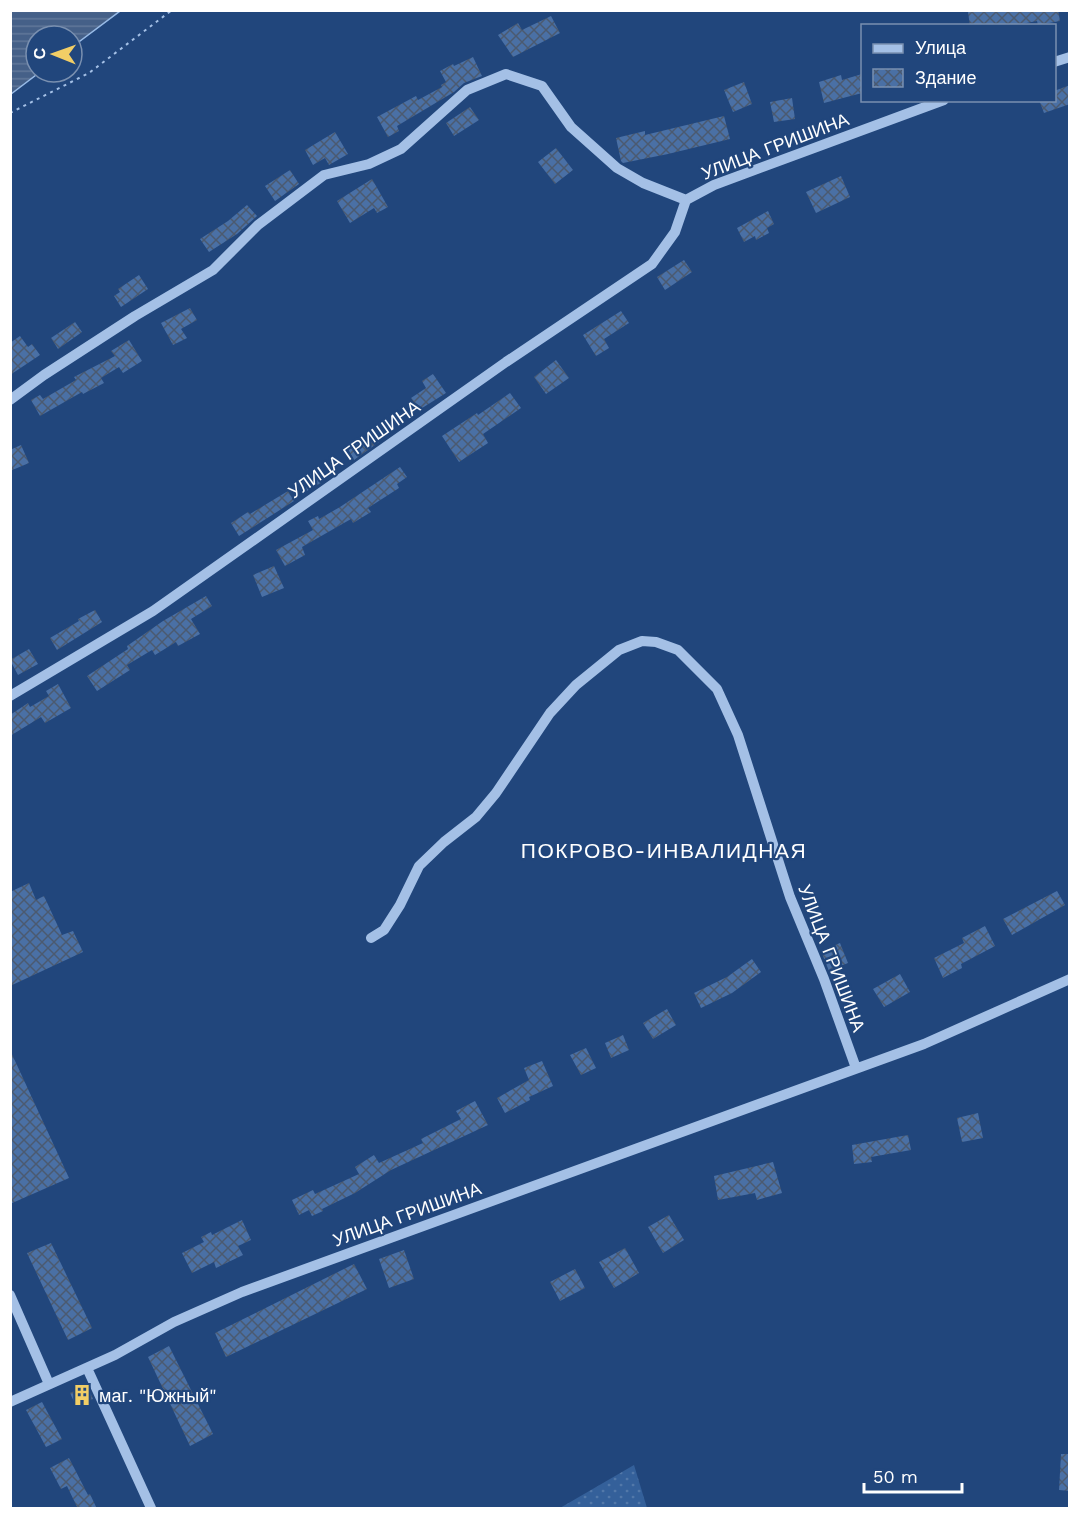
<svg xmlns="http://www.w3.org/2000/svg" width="1080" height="1519" font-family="'Work Sans',sans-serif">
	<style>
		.garden { fill: url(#garden-dots) }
		.water { fill: url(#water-rules); stroke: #98bbe7; stroke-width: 1.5 }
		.building { fill: url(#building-cross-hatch) }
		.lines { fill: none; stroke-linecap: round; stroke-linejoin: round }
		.path { stroke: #a4c0e6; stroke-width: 2; stroke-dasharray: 3 4.5; stroke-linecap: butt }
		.minor { stroke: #a4c0e6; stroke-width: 10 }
		.labels { text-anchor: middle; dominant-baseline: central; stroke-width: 4.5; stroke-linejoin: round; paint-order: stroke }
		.street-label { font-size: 18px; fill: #fff; stroke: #21467c }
		.poi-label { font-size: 18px; fill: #fff; stroke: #21467c; text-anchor: start }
		.quarter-label { font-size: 21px; letter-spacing: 1.5px; fill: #fff; stroke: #21467c }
	</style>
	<defs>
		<pattern id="garden-dots" width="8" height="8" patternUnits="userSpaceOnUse" patternTransform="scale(1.5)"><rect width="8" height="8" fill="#34609a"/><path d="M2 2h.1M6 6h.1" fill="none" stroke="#5278a9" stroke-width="1.8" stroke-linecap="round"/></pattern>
		<pattern id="water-rules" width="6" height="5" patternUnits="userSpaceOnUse" patternTransform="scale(1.5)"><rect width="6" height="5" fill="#456088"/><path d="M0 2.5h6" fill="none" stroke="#61789a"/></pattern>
		<pattern id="building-cross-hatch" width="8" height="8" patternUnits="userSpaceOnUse" patternTransform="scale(1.5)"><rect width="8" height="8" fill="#4a70a5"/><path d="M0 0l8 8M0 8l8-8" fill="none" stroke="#4b5a70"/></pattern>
	</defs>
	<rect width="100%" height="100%" fill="#21467c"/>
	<!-- garden -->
	<path class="garden" d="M634,1465L647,1508H560Z"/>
	<!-- water -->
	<path class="water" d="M11,10H120V11L72,47V36H36V72H40L11,94Z"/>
	<!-- building -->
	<path class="building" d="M977,10H1058L1060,21L1038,25L1037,21L1011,26H970L968,12Z
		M551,16L560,33L513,57L498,35L518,23L522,30Z
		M473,57L482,76L464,83L454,92L397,126L399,131L388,137L377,117L416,96L418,100L442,87L441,85L446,82L440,71L453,64L454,66Z
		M862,74V93L824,103L819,82L841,75L842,80Z
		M744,82L752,104L733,112L724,90Z
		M1070,85V104L1044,113L1039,100H1054V91Z
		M792,98L795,119L774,122L770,102Z
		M470,107L479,120L454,136L446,123Z
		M724,116L730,139L668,154L623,163L621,161L616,138L645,131V135Z
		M335,132L348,154L329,165L325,158L313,165L305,150Z
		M556,148L573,170L555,184L538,162Z
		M290,170L299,184L275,201L265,186Z
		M841,176L850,197L816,213L806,192Z
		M372,179L388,207L377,213L374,208L350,223L337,201Z
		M247,205L257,216L237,234L209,252L200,239L228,221Z
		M768,211L774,224L767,228L769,233L756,240L755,236L744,242L737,228Z
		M684,260L692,272L665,290L657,277Z
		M139,275L148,289L121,307L114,296L120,292L118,289Z
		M190,308L197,320L181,329L187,338L173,345L161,323Z
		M621,311L629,323L604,339L609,348L596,356L583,335Z
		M75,322L82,332L58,349L51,338Z
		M20,336L28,347L32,344L40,355L10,375V343Z
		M129,340L142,361L123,373L119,367L101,378L104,383L83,394L82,392L40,416L31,400L40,395L43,399L76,380L74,377L115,356L111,351Z
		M556,360L569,378L546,394L534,377Z
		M433,374L446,393L419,410L411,398L426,388L422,381Z
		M510,393L521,408L483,434L488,443L459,462L442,436L477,413L478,415Z
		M375,434L379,442L354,460L347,447Z
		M21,445L29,463L10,471V450Z
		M400,467L407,477L397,484L399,488L368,508L371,512L353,523L351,519L302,547L305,555L285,566L276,550L313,530L308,521L318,516L319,519L340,507Z
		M315,472L321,483L305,492L299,481Z
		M288,491L294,501L239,536L231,523L248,512L250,514Z
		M274,566L284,588L262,597L253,575Z
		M206,596L212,606L191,619L200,634L178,646L176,642L155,655L152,650L127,665L130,670L97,691L87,676L128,649L127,646L163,621Z
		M95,610L102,622L57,650L50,638L79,621L78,619Z
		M29,649L38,664L18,675L10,660Z
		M58,684L71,708L45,723L41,717L10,736V715L28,703L30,707L49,696L46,691Z
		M29,883L36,900L44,896L62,935L73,931L83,952L10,986V892Z
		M1057,891L1065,905L1012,935L1003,919Z
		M985,926L995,946L961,964L962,968L943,978L934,958L964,943L962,938Z
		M840,943L848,963L829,971L821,951Z
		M752,959L761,972L732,993L701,1008L694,993L727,977Z
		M900,974L910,992L884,1007L873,989Z
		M667,1009L676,1025L653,1039L643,1023Z
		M623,1035L629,1050L611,1058L605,1043Z
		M586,1048L596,1068L581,1075L570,1055Z
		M10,1050L69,1178L10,1204Z
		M542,1061L553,1086L529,1097L530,1100L505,1113L497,1098L529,1080L524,1068Z
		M475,1101L488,1125L391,1170L355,1193L322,1209L323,1211L312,1216L309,1210L299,1215L292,1200L313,1190L315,1194L359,1174L355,1167L374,1155L379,1163L423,1143L421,1139L461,1119L456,1111Z
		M978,1113L983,1138L962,1142L957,1118Z
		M908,1135L911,1150L871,1157L872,1162L854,1164L852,1145Z
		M773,1162L782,1193L757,1200L755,1193L718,1200L714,1176Z
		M669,1215L684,1240L663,1253L648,1227Z
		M242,1220L251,1240L238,1246L243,1255L216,1268L214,1262L192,1273L182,1253L204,1242L201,1237L211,1232L212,1235Z
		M51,1243L92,1328L68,1340L27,1253Z
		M625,1248L639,1273L614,1288L599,1262Z
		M404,1250L414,1279L389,1288L379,1259Z
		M354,1264L367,1289L226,1357L215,1333Z
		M575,1269L585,1288L560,1301L550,1282Z
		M169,1346L213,1434L190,1446L148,1357Z
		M87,1385L93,1399L76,1406L70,1393Z
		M42,1402L62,1439L46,1447L26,1410Z
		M1061,1454H1070V1491L1059,1490Z
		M69,1458L88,1495L90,1494L97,1509H78L67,1486L61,1489L50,1468Z"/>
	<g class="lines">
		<!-- path -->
		<path class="path" d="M10,113L89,73L172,10"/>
		<!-- minor -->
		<path class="minor" d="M1054,62L1070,57
			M10,400L44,375L135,316L213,270L258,225L324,175L369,164L401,149L467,90L506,74L542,86L571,127L617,168L643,183L686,200
			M10,696L153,611L506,362L652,264L675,232L686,200L714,185L944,100
			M371,938L384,930L400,905L419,866L444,842L476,817L496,793L550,713L576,685L619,650L642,641L656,642L678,650L717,689L738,735L790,897L824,979L856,1068
			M10,1295L49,1384
			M87,1368L151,1508
			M10,1402L115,1355L174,1322L242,1292L924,1044L1070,979"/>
	</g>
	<!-- icons -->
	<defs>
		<symbol id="building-bare" viewBox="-9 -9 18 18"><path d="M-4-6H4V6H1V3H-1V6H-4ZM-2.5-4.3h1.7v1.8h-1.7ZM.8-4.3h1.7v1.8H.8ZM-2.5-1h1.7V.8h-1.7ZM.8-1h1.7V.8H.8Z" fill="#f2ce66" stroke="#21467c" stroke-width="2.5" paint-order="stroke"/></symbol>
	</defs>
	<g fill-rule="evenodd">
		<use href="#building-bare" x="67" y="1380" width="30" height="30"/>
	</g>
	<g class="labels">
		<!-- street labels -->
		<g class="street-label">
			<text transform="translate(775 146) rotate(-21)">УЛИЦА ГРИШИНА</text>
			<text transform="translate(354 449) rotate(-35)">УЛИЦА ГРИШИНА</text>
			<text transform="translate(832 958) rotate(69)">УЛИЦА ГРИШИНА</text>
			<text transform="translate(407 1214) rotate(-20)">УЛИЦА ГРИШИНА</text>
		</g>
		<!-- poi labels -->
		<g class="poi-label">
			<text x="99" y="1395">маг. "Южный"</text>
		</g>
		<!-- quarter labels -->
		<g class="quarter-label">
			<text x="664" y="850">ПОКРОВО-ИНВАЛИДНАЯ</text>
		</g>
	</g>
	<!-- border -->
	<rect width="1080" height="1519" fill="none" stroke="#ffffff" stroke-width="24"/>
	<!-- legend -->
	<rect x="861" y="24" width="195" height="78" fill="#21467c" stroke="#7a90b0" stroke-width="1.5"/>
	<rect x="873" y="44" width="30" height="9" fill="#a4c0e6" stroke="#7a90b0" stroke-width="1.5"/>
	<text x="915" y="54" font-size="18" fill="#ffffff">Улица</text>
	<rect x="873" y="69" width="30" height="18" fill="url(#building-cross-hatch)" stroke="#7a90b0" stroke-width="1.5"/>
	<text x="915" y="84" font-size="18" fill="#ffffff">Здание</text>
	<!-- north arrow -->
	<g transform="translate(54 54) rotate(271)"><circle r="28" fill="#21467c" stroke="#7a90b0" stroke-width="1.5"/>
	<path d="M0-4.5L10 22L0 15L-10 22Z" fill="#f2ce66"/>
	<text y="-9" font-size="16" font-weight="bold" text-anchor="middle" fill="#ffffff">С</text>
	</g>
	<!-- scale -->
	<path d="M864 1483v9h98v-9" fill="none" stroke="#ffffff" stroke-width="3"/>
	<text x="873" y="1483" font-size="18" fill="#ffffff" stroke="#21467c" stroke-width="4.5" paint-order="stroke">50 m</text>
</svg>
